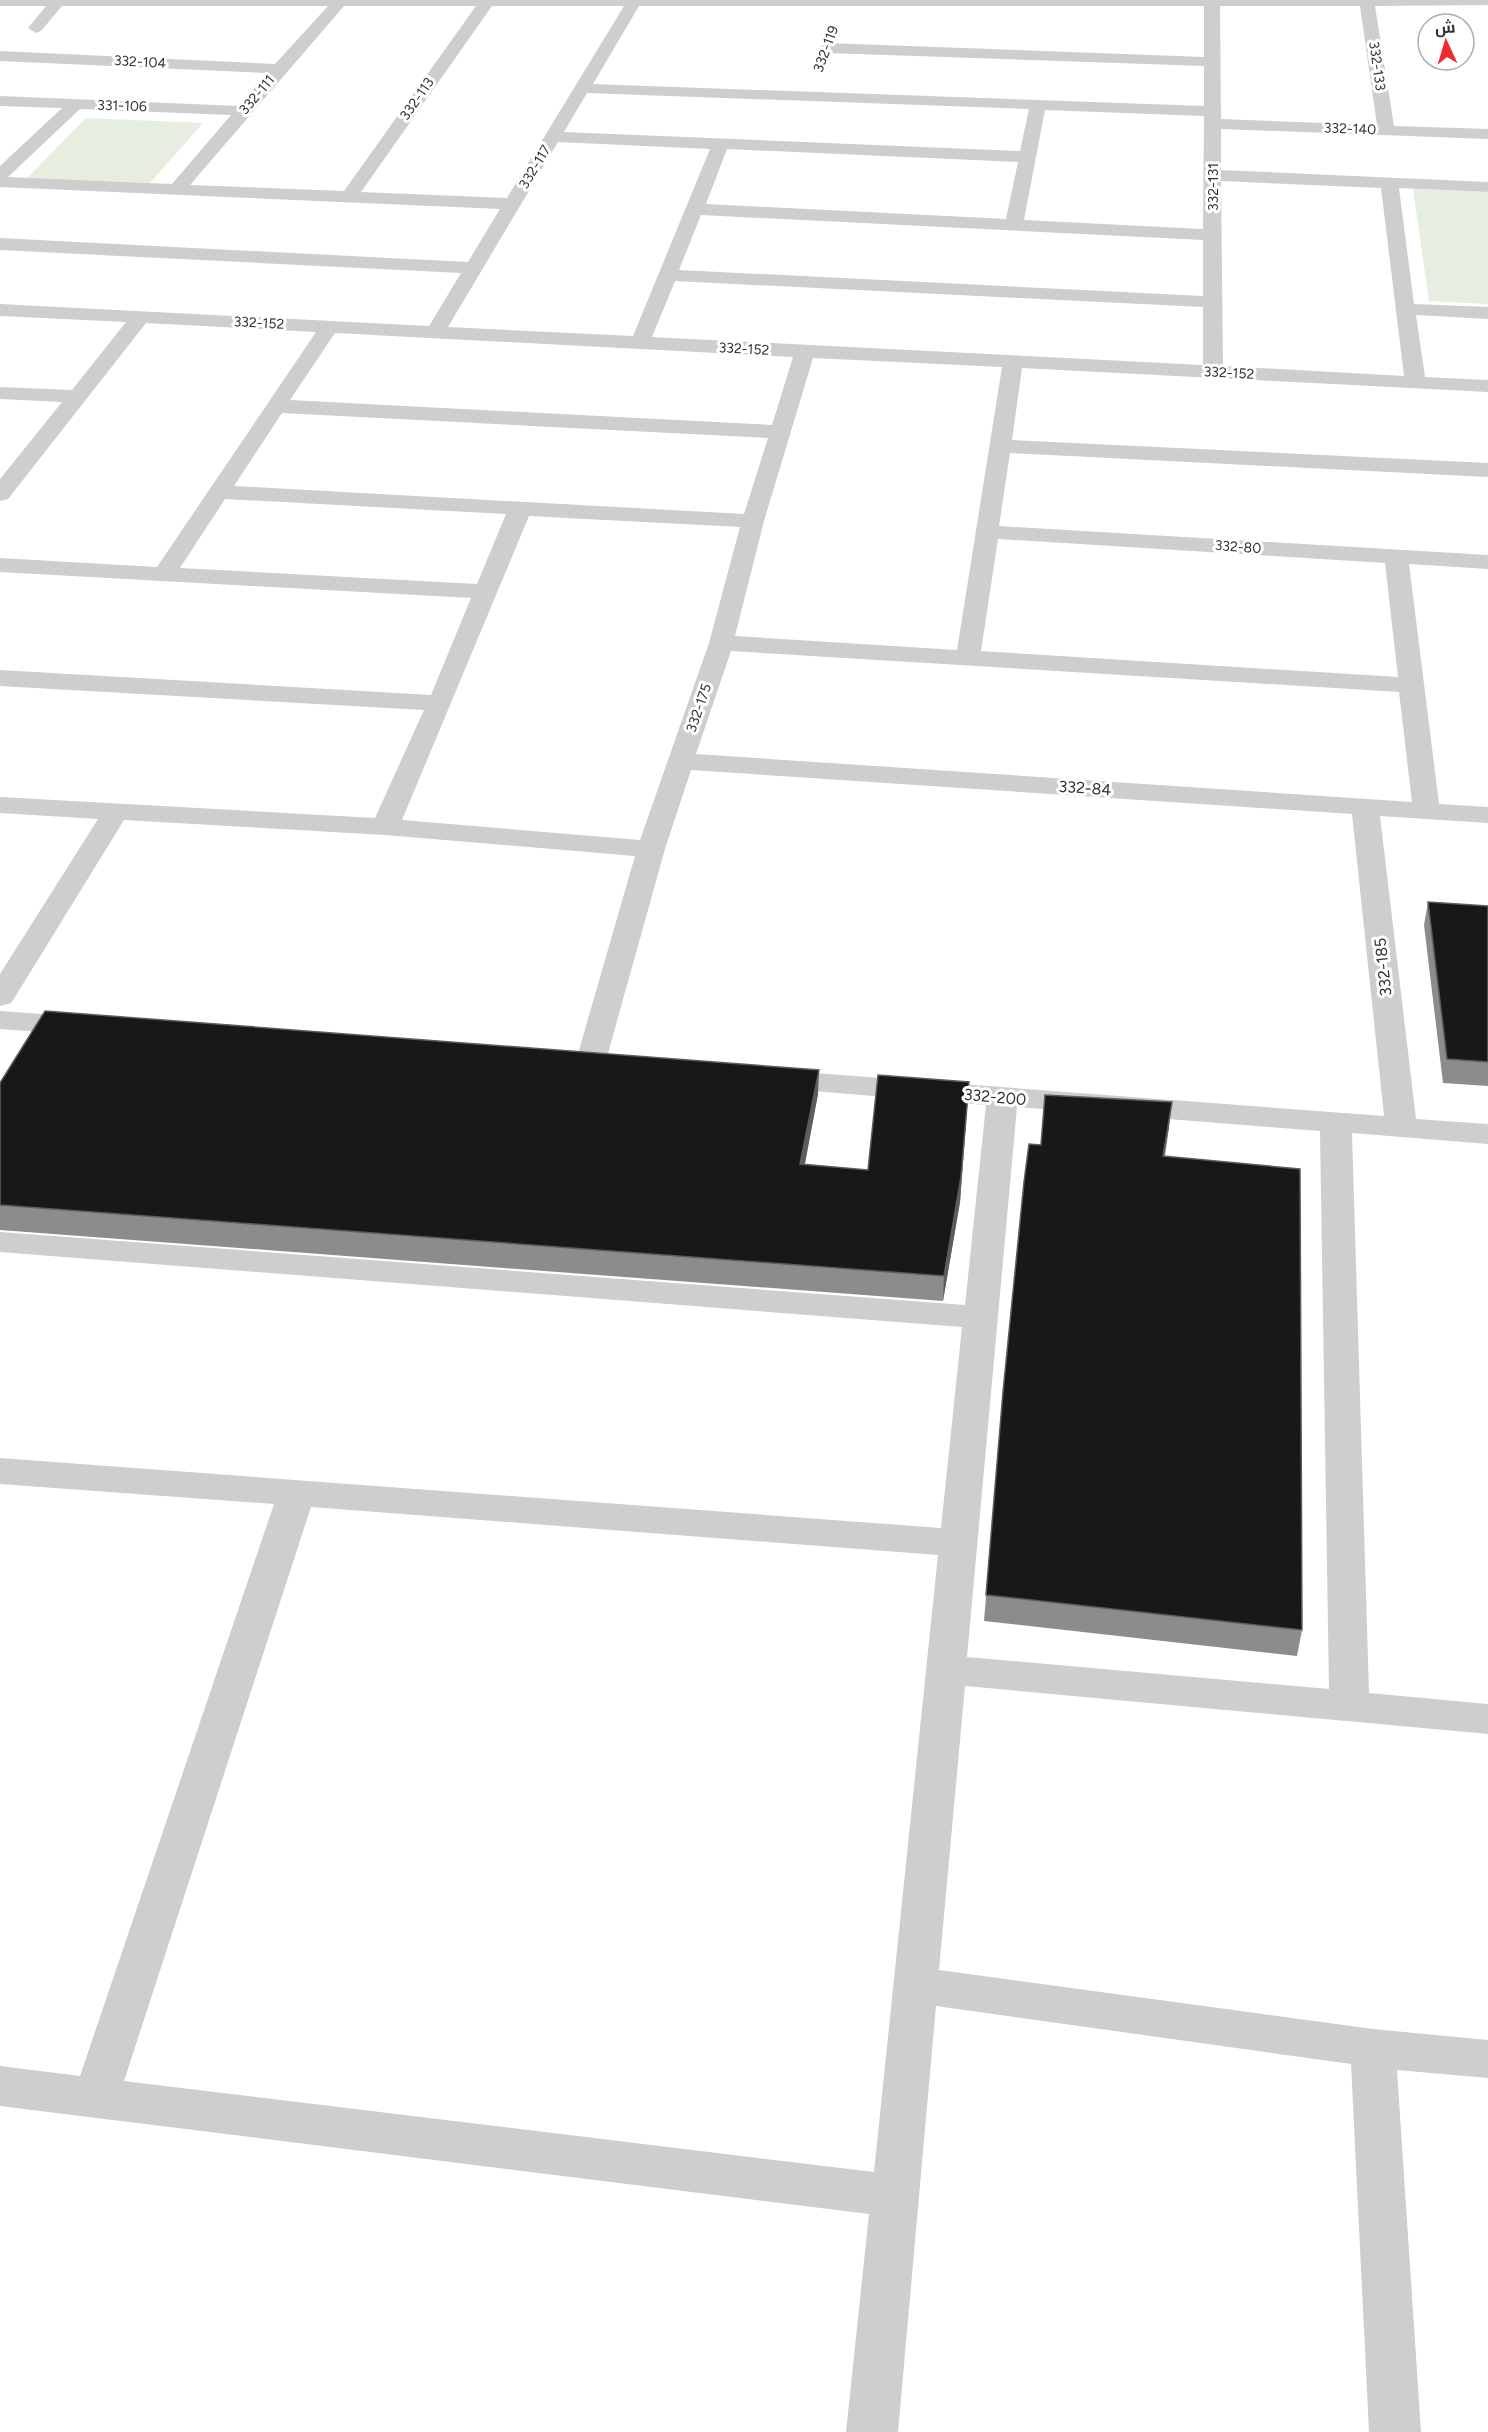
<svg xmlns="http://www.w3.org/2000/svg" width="1488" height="2432" font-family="Figtree,Cairo,sans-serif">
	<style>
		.green { fill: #e6efdf }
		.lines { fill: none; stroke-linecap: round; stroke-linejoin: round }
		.minor { fill: #cecece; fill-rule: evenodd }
		.wall { fill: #8c8c8c }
		.shaded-wall { fill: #5d5d5d }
		.building { fill: #181818; stroke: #5d5d5d; stroke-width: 1.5 }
		.labels { text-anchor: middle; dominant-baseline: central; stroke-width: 6; stroke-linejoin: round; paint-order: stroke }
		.far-street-label { font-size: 14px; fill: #313131; stroke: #fff }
		.street-label { font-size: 16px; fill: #313131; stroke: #fff }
	</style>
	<rect width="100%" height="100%" fill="#fff"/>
	<!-- green -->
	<path class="green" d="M86,118L203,123L150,183L27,178Z
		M1413,189L1488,192V304L1429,301Z"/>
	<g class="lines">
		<!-- minor -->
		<path class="minor" d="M0,0H1488V5L1375,6L1394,126L1488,129V139L1221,129V170L1488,182V192L1399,188L1414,304L1488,307V319L1416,315L1425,377L1488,380V392L1022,368L1012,440L1488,463V477L1010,453L999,526L1488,555V569L1409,564L1439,804L1488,807V823L1380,816L1416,1119L1488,1124V1144L1352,1133L1369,1693L1488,1704V1734L965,1686L939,1970L1373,2029L1488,2040V2078L1397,2070L1421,2432H1369L1351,2064L936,2006L898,2432H846L869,2214L0,2106V2066L80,2076L274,1504L0,1484V1458L941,1528L962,1327L0,1252V1232L965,1305L986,1105L775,1088L764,1086L760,1079L764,1072L775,1070L1384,1116L1352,814L691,770L665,849L605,1064L601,1071L590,1073L579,1071L575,1064L635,856L385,835L124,820L15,997L11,1003L0,1006V974L98,819L0,813V797L375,818L424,710L0,686V670L431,695L471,598L0,572V558L157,567L316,332L146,323L8,499L0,501V479L62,402L0,399V387L72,390L126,322L0,316V304L429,326L461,273L0,250V238L468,262L500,209L0,187V166L62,108L0,106V96L239,106L267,73L0,61V51L275,64L328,6H62L41,31L36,33L28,28L46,6H0ZM344,6H476L344,191L190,185ZM492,6H624L507,198L361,192ZM639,6H1204V57L827,43L819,48L827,53L1204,66V106L593,84ZM1220,6H1360L1377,125L1221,119ZM587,93L1029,109L1020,151L564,132ZM80,109L231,115L172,184L8,177ZM1045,110L1204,116L1203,229L1024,220ZM558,142L710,149L633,336L448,327ZM727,149L1018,162L1006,219L706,204ZM1221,181L1381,188L1404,376L1223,366ZM701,215L1203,240V296L679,270ZM675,281L1203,307V365L652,337ZM335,333L793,357L772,425L290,400ZM813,358L1002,367L957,650L735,636L764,521ZM282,413L768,438L744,514L234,486ZM225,499L506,514L477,584L180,568ZM529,516L740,527L709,643L640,840L402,820ZM998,539L1385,563L1398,677L981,651ZM731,651L1399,692L1412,802L696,754ZM1017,1107L1320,1131L1329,1689L967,1657ZM311,1507L938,1555L874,2172L124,2081Z
			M0,1011L83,1017L94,1020L98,1026L94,1032L83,1035L0,1029Z"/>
	</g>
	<!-- wall -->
	<path class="wall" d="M1428,902L1488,906V1086L1443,1083L1424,925Z
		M969,1082L960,1202L943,1301L0,1230V1083L818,1094L805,1164L868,1170Z
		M1169,1127L1165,1156L1302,1630L1297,1656L984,1621L1003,1392L1041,1145Z"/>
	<!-- shaded-wall -->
	<path class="shaded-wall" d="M819,1070L818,1094L800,1189V1164Z
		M969,1082L960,1202L943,1301L944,1276Z
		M1172,1102L1169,1127L1160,1180L1163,1156Z"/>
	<!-- building -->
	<path class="building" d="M1428,902L1488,906V1062L1447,1059Z
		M45,1011L819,1070L800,1164L868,1170L878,1075L969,1082L961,1177L944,1276L0,1205V1083Z
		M1045,1095L1172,1102L1163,1156L1300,1169L1302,1630L986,1595L1003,1392L1024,1182L1029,1144L1041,1145Z"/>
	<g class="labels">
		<!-- far-street labels -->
		<g class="far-street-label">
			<text transform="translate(826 49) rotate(-70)">332-119</text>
			<text transform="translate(140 62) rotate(3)">332-104</text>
			<text transform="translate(1377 66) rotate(82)">332-133</text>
			<text transform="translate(257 95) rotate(-50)">332-111</text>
			<text transform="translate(417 99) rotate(-55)">332-113</text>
			<text transform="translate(122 106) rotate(2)">331-106</text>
			<text transform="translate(1350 129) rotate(2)">332-140</text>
			<text transform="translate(535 167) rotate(-59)">332-117</text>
			<text transform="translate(1213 187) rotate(-90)">332-131</text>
			<text transform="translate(259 323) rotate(3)">332-152</text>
			<text transform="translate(744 349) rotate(3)">332-152</text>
			<text transform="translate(1229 373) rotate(3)">332-152</text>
			<text transform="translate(1238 547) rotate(4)">332-80</text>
			<text transform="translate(699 708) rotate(-71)">332-175</text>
		</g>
		<!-- street labels -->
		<g class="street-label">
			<text transform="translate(1085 788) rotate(4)">332-84</text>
			<text transform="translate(1383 967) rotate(-96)">332-185</text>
			<text transform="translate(995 1097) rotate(5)">332-200</text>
		</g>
	</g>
	<!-- north arrow -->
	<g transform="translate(1446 42) rotate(356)"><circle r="28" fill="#ffffff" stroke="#adadad" stroke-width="1.5"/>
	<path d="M0-4.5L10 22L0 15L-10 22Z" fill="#f12a2b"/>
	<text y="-9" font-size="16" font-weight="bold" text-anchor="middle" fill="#313131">ش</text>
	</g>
</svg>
